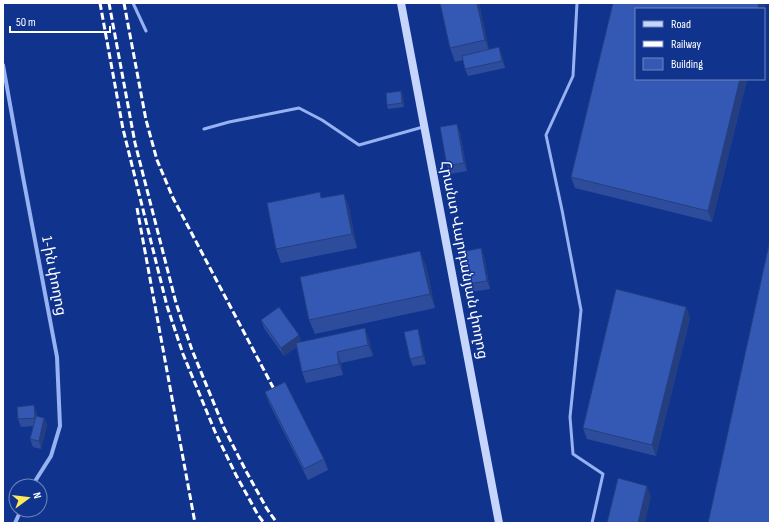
<svg xmlns="http://www.w3.org/2000/svg" width="773" height="526" font-family="'Sofia Sans Condensed','Noto Sans Armenian',sans-serif">
	<style>
		.lines { fill: none; stroke-linecap: round; stroke-linejoin: round }
		.service { stroke: #97b2f2; stroke-width: 3 }
		.minor { stroke: #97b2f2; stroke-width: 4 }
		.secondary { stroke: #c6d5fc; stroke-width: 8 }
		.rail { stroke: #fff; stroke-width: 3; stroke-dasharray: 7 3; stroke-linecap: butt }
		.wall { fill: #2d4d9c }
		.shaded-wall { fill: #243e7f }
		.building { fill: #3459b5; stroke: #243e7f }
		.labels { text-anchor: middle; dominant-baseline: central; stroke-width: 3; stroke-linejoin: round; paint-order: stroke }
		.street-label { font-size: 15px; fill: #fff; stroke: #10338d }
	</style>
	<rect width="100%" height="100%" fill="#10338d"/>
	<g class="lines">
		<!-- service -->
		<path class="service" d="M133,3L146,31
			M577,3L573,76L546,135L562,210L581,310L570,417L573,454L603,474L592,523
			M204,129L229,122L299,108L322,120L359,145L423,127"/>
		<!-- minor -->
		<path class="minor" d="M3,65L23,177L57,357L60,426L51,456L32,486
			M15,523L21,510"/>
		<!-- secondary -->
		<path class="secondary" d="M401,3L499,523"/>
		<!-- rail -->
		<path class="rail" d="M100,3L123,129L167,306L183,354L216,434L236,475L258,515L264,523
			M109,3L135,143L176,303L192,350L224,428L246,471L267,509L277,523
			M124,3L146,120L157,160L173,198L275,391
			M137,208L195,523"/>
	</g>
	<!-- wall -->
	<path class="wall" d="M479,3L489,50L502,55L505,68L468,76L465,69L463,60L455,62L450,48Z
		M766,3L712,222L575,188L571,177Z
		M403,95L404,107L388,109L387,105Z
		M460,132L467,171L450,174L447,166Z
		M344,194L349,208L357,248L281,263L276,249Z
		M481,248L484,256L490,289L471,292L468,284Z
		M426,265L435,308L315,334L309,320Z
		M686,307L690,318L656,456L587,439L583,428Z
		M261,320L302,342L369,339L373,356L341,363L343,375L306,383L302,372L297,347L284,356L264,328Z
		M420,337L426,364L413,366L410,359Z
		M265,392L324,459L328,470L308,480L269,403Z
		M37,413V416L44,418L47,425L41,449L33,447L30,439L33,426L21,427L18,419Z"/>
	<!-- shaded-wall -->
	<path class="shaded-wall" d="M477,3H479L490,54L485,40Z
		M759,3H766L764,10V9H758Z
		M499,47L502,55L505,68L502,61Z
		M740,79H747L712,222L708,211Z
		M401,91L403,95L404,107L402,103Z
		M457,124L460,132L467,171L464,163Z
		M344,194L349,208L357,248L352,234Z
		M481,248L484,256L490,289L487,281Z
		M420,251L426,265L435,308L430,294Z
		M686,307L690,318L656,456L652,445Z
		M365,328L369,339L373,356L368,345Z
		M418,329L420,337L426,364L423,356Z
		M299,335L302,343L284,356L281,348Z
		M337,352L341,363L343,375L339,364Z
		M34,405L37,413L38,426L35,418Z
		M44,418L47,425L41,449L39,441Z
		M647,486L651,497L645,523H638Z"/>
	<!-- building -->
	<path class="building" d="M440,3H477L485,40L450,48Z
		M613,3H759L758,9H636V79H740L708,211L571,177Z
		M499,47L502,61L465,69L462,56Z
		M401,91L402,103L387,105L386,93Z
		M457,124L464,163L447,166L440,127Z
		M320,192L321,198L344,194L352,234L276,249L267,203Z
		M770,240V523H708Z
		M481,248L487,281L468,284L462,252Z
		M420,251L430,294L309,320L300,277Z
		M616,289L686,307L652,445L583,428Z
		M279,307L299,335L281,348L261,320Z
		M365,328L368,345L337,352L339,364L302,372L296,343Z
		M418,329L423,356L410,359L404,332Z
		M285,382L324,459L304,469L265,392Z
		M34,405L35,418L18,419L17,407Z
		M36,416L44,418L39,441L30,439Z
		M618,478L647,486L638,523H607Z"/>
	<g class="labels">
		<!-- street labels -->
		<g class="street-label">
			<text transform="translate(464 260) rotate(79)">Հրանտ Վարդանյան փողոց</text>
			<text transform="translate(54 276) rotate(79)">1-ին փողոց</text>
		</g>
	</g>
	<!-- border -->
	<rect width="773" height="526" fill="none" stroke="#ffffff" stroke-width="8"/>
	<!-- legend -->
	<rect x="635" y="8" width="130" height="72" fill="#10338d" stroke="#7085bb"/>
	<rect x="643" y="21" width="20" height="6" fill="#c6d5fc" stroke="#7085bb"/>
	<text x="671" y="28" font-size="12" fill="#ffffff">Road</text>
	<rect x="643" y="41" width="20" height="6" fill="#ffffff" stroke="#7085bb"/>
	<text x="671" y="48" font-size="12" fill="#ffffff">Railway</text>
	<rect x="643" y="58" width="20" height="12" fill="#3459b5" stroke="#7085bb"/>
	<text x="671" y="68" font-size="12" fill="#ffffff">Building</text>
	<!-- north arrow -->
	<g transform="translate(28 498) rotate(75)"><circle r="19" fill="#10338d" stroke="#7085bb"/>
	<path d="M0-3L7 15L0 10L-7 15Z" fill="#ffe959"/>
	<text y="-6" font-size="11" font-weight="bold" text-anchor="middle" fill="#ffffff">N</text>
	</g>
	<!-- scale -->
	<path d="M10 26v6h100v-6" fill="none" stroke="#ffffff" stroke-width="2"/>
	<text x="16" y="26" font-size="12" fill="#ffffff" stroke="#10338d" stroke-width="3" paint-order="stroke">50 m</text>
</svg>
